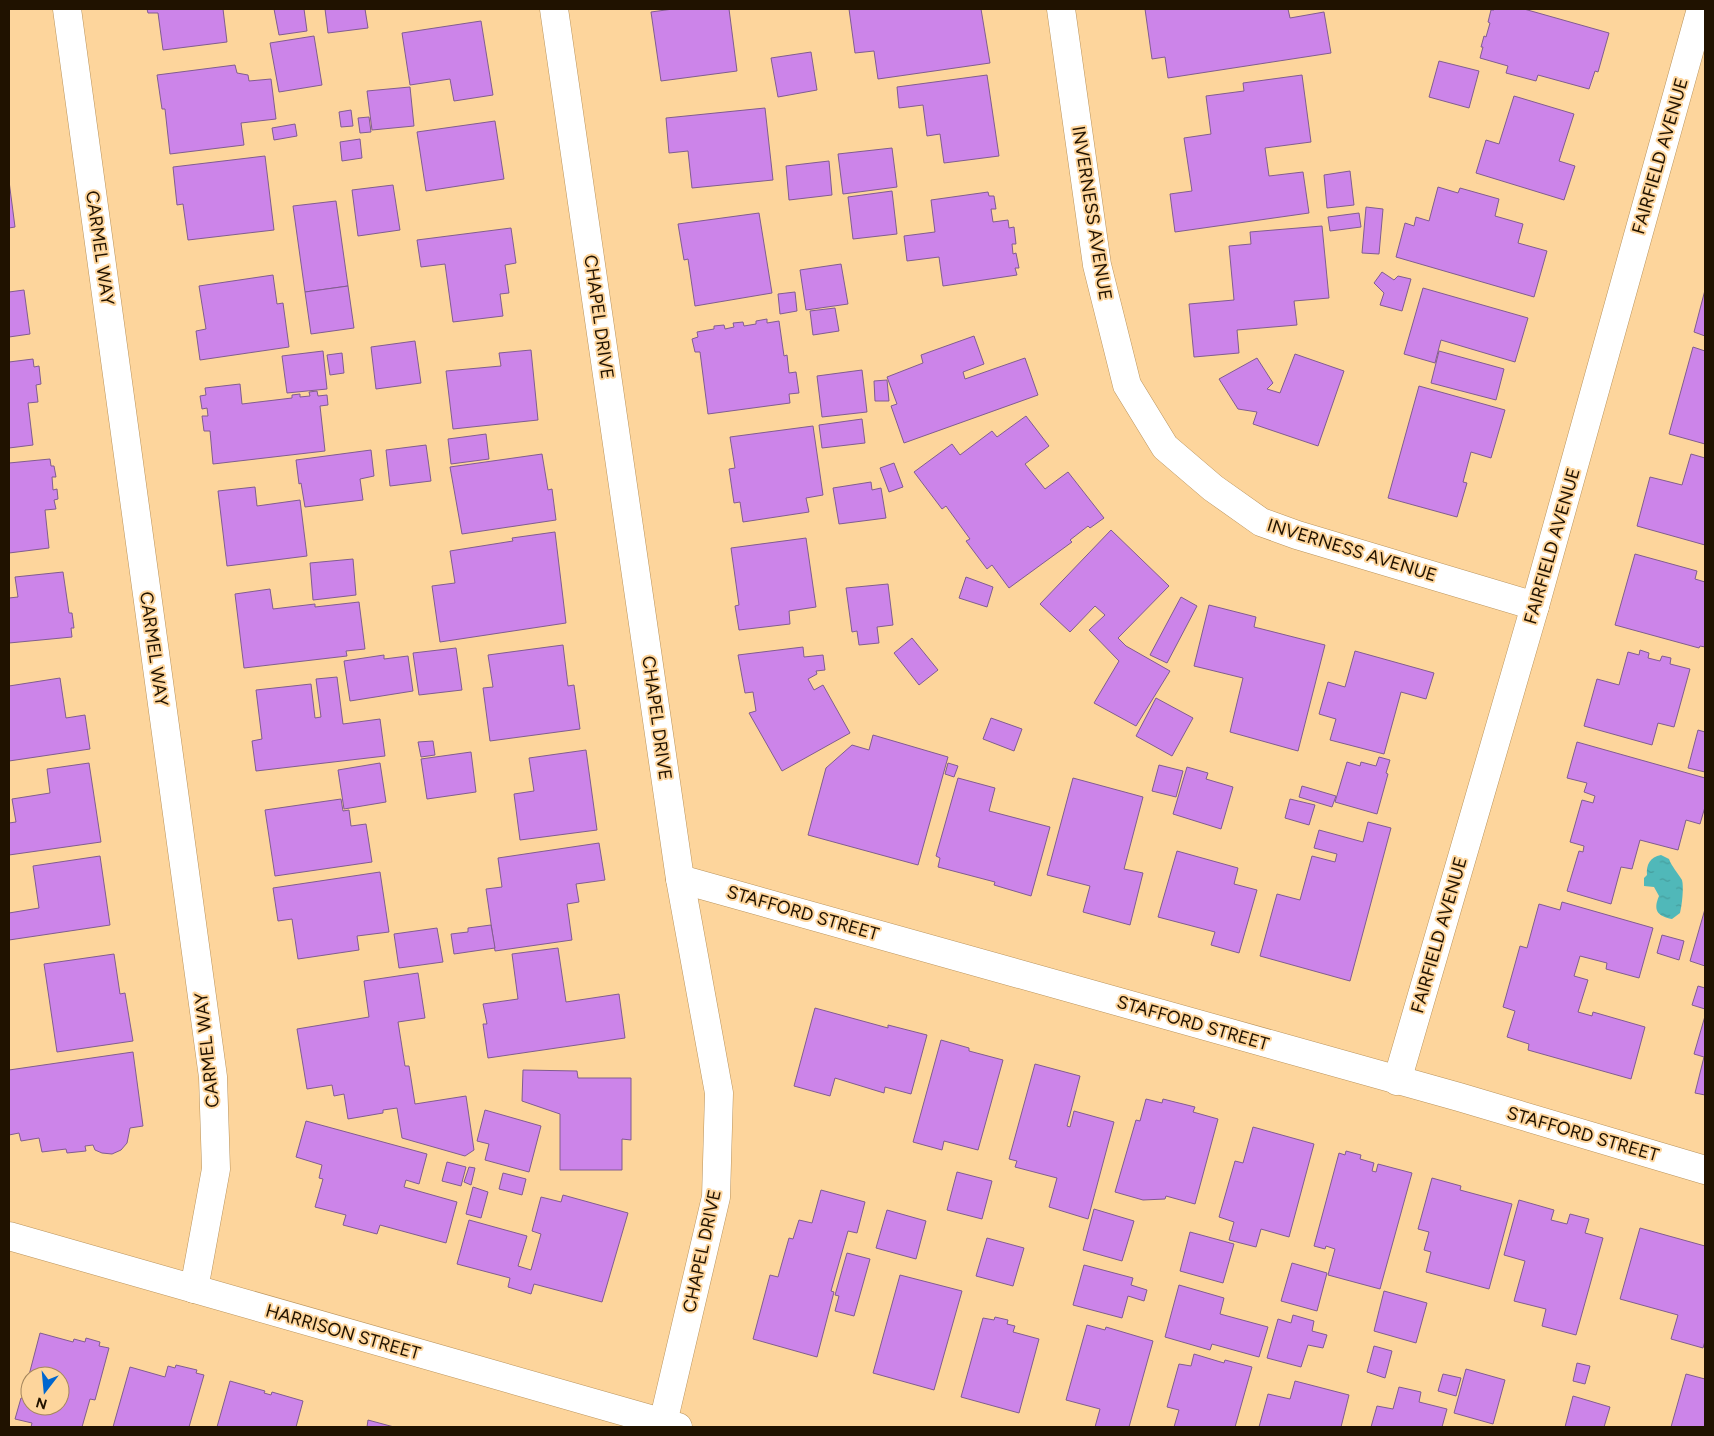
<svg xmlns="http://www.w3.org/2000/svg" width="1714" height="1436" font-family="Figtree,sans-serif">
  <defs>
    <pattern id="water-ripples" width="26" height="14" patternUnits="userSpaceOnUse" patternTransform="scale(1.25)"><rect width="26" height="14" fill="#50b8b9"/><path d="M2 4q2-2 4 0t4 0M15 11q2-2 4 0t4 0" fill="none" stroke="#469d9d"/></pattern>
  </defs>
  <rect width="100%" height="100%" fill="#fdd59c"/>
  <path fill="url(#water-ripples)" d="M1661,855L1669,859C1672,867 1678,873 1682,880C1684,887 1682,905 1680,913L1672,919C1657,916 1653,910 1659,896L1654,887L1644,886V878L1647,875C1646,865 1650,857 1661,855Z"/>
  <g fill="#cc84e9" stroke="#815d8f" fill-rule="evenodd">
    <polygon points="147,9 223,9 227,42 163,50 158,13 148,13"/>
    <polygon points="274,9 304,9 307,31 279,35"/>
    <polygon points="325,9 365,9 368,28 328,33"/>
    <polygon points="673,9 729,9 737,71 661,81 651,12"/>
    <polygon points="849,9 981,9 990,63 878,79 874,51 855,53"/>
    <polygon points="1145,9 1288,9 1290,18 1324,12 1331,53 1168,78 1165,57 1152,59"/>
    <polygon points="1494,9 1524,9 1609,33 1598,72 1595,71 1589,89 1538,75 1536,81 1506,73 1508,66 1480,58 1483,47 1481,47 1484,36 1486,37 1490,23 1488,22 1491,10 1494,10"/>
    <polygon points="481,21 493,95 454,101 450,79 410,85 402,33"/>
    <polygon points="314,36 322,85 279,92 270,43"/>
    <polygon points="811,52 817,90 778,97 771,58"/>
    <polygon points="1439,61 1479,71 1469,108 1429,97"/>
    <polygon points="235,65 237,73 248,75 249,81 271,79 276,119 241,123 244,145 170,154 165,109 162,109 157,75"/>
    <polygon points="987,75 999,156 944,163 940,134 927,136 923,105 899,108 897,87"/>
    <polygon points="1302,75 1311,142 1265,148 1269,176 1303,172 1309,213 1175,232 1170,194 1192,191 1184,138 1211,134 1206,96 1244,91 1243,83"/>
    <polygon points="410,87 414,126 372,130 367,91"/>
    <polygon points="1514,96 1574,114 1559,161 1575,166 1564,200 1476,173 1486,140 1499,144"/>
    <polygon points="765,108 773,180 692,188 688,151 669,153 666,118"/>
    <polygon points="351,110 353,126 341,127 339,112"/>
    <polygon points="369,117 371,132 360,133 358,118"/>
    <polygon points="495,121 504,179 426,191 417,132"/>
    <polygon points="295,124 297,136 274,140 272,128"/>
    <polygon points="360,139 362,158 342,161 340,142"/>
    <polygon points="892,148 897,187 843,194 838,154"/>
    <polygon points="265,156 274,230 188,240 183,204 177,205 173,167"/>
    <polygon points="829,161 832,195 789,200 786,166"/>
    <polygon points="1350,171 1354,205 1327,208 1324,175"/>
    <polygon points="9,181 15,227 9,228"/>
    <polygon points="393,185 400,230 358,236 352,190"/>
    <polygon points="1438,187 1458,193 1460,188 1499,199 1495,216 1523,224 1518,243 1547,251 1534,297 1396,257 1405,223 1414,226 1416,217 1429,221"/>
    <polygon points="892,191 897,234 853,239 848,197"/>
    <polygon points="988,192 989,196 994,196 996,209 991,209 993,222 1008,220 1009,228 1014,227 1016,244 1012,244 1013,254 1016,253 1019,268 1015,268 1017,275 943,286 939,257 907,261 904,236 935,232 931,200"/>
    <polygon points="336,201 348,286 305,292 293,206"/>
    <polygon points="1366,207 1383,209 1379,254 1362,253"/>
    <polygon points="759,213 772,293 695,306 688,259 684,260 678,224"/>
    <polygon points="1359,213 1361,227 1330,231 1328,217"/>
    <polygon points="1322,226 1329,298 1294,301 1297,325 1237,330 1239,353 1194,357 1189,304 1234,300 1229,246 1251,244 1250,232"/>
    <polygon points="511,228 516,263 505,265 509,293 500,294 503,316 453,322 445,264 421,267 417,240"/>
    <polygon points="841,264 848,304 806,310 800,270"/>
    <polygon points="1382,272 1394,280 1398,276 1411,279 1402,311 1380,305 1384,293 1374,283"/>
    <polygon points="273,275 277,304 283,303 289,347 200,360 196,331 206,329 199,286"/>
    <polygon points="348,286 354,328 311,334 305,292"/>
    <polygon points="1423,288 1528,318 1515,362 1441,340 1435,363 1404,354"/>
    <polygon points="9,290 9,292 24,290 30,334 9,337"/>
    <polygon points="1705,290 1705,336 1694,332"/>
    <polygon points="795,292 797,311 780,314 778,294"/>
    <polygon points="835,308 839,331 813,335 810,311"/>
    <polygon points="767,319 767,323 779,321 784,356 787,355 789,373 796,372 799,393 789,394 790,403 708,414 700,352 695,352 692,339 698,337 697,332 714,329 714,326 724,325 725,329 734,327 733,323 743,322 744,326 756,324 756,321"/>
    <polygon points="974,336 984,364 963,372 965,379 1025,358 1038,395 904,443 891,406 897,404 887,377 923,363 921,355"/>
    <polygon points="415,341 421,383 376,389 371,347"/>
    <polygon points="1693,347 1705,351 1705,444 1669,434"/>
    <polygon points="531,350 538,420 453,429 446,371 501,366 499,353"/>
    <polygon points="323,351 327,389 287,393 282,356"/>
    <polygon points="1439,351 1504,369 1496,400 1431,383"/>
    <polygon points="342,353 344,373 330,375 327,355"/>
    <polygon points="1295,354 1344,371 1318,446 1253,424 1257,412 1238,409 1219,379 1257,358 1273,383 1267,389 1280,393"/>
    <polygon points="33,359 34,367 39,366 41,384 36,385 38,402 28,403 33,445 9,448 9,362"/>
    <polygon points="862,370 867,412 822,417 817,376"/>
    <polygon points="887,380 889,401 875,401 874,381"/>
    <polygon points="240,384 242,404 292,398 292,395 300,394 300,397 310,396 309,392 317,391 318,396 327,395 328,405 320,406 325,451 213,464 210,431 204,431 202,416 208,416 207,408 202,409 200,396 206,395 205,388"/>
    <polygon points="1419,386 1505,410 1491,458 1471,452 1463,482 1467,483 1457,517 1388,498"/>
    <polygon points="1026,416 1049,446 1025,464 1045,489 1068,472 1104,518 1090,528 1088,526 1070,540 1072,542 1009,588 992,565 987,569 966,541 970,539 946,506 942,509 914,472 952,444 960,455 992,431 997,437"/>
    <polygon points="862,419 865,443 822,448 819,425"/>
    <polygon points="813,426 823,495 806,498 809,512 743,522 740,502 734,503 729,469 735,468 730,437"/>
    <polygon points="486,434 489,459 451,464 448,439"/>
    <polygon points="426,445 431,481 390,486 386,450"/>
    <polygon points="371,450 374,476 360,479 363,500 305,507 301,483 299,484 296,460"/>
    <polygon points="542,454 548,490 552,489 556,520 462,534 450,467"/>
    <polygon points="1691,454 1705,458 1705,545 1637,526 1650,477 1682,485"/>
    <polygon points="50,459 51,466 54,466 56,477 52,477 53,490 57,489 58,499 54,500 56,509 45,510 49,548 9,553 9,463"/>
    <polygon points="894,463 903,487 889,492 880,468"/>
    <polygon points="871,482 872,490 881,488 886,518 839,524 833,488"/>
    <polygon points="255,487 257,506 300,500 307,556 227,566 218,491"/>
    <polygon points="1111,530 1169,586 1118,638 1126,646 1170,671 1136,726 1094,703 1119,661 1089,630 1105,615 1095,606 1070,632 1040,604"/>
    <polygon points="555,532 566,623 440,642 432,586 455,583 450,551 513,541 512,538"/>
    <polygon points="806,538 816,607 789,611 790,624 739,630 735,606 739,605 731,548"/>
    <polygon points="1635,554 1697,571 1695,579 1705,582 1705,647 1700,646 1699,648 1615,625"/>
    <polygon points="353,559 356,595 313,600 310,563"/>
    <polygon points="63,572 69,613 72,613 74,628 71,628 72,637 9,643 9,598 18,597 15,577"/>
    <polygon points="966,577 993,587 987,607 959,598"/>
    <polygon points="888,584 893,625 877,627 879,643 859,645 857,631 852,632 846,588"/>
    <polygon points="270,589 273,609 315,604 315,607 359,602 365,649 346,651 347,656 244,668 235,594"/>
    <polygon points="1181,597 1197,606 1167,663 1150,655"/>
    <polygon points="1209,605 1256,617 1254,627 1325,645 1298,751 1230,732 1243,678 1194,666"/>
    <polygon points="912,638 938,670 919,685 894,653"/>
    <polygon points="563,645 568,686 574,685 580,729 490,741 483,688 493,687 488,655"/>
    <polygon points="803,647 804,657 823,655 825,670 816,671 817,674 808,679 814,690 823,685 850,733 782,771 749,713 756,711 753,692 745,693 738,655"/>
    <polygon points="456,648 462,690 419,695 413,653"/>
    <polygon points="1640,650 1649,653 1648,658 1660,661 1662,656 1671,658 1670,664 1690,669 1674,727 1658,723 1652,745 1584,726 1597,679 1619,685 1628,652 1639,655"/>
    <polygon points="1355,651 1434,673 1426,699 1401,692 1384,754 1330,740 1336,719 1319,714 1328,682 1345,687"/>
    <polygon points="384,655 384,659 408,656 413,691 350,701 344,661"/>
    <polygon points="337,677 343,724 380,719 385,756 256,771 252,741 262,739 256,690 311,684 315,718 321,717 316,679"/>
    <polygon points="60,678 66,718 85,715 90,749 9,761 9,686"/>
    <polygon points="1156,698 1193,718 1172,756 1136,736"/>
    <polygon points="991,718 1022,729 1014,751 983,739"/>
    <polygon points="1698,730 1705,732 1705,772 1688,768"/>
    <polygon points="873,735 948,757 918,865 808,835 826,768 852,745 869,750"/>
    <polygon points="433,741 435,755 421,757 418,742"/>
    <polygon points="1577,742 1705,778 1705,807 1700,824 1686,820 1678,850 1640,840 1632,869 1621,867 1611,904 1567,891 1579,851 1583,852 1584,846 1570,842 1582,800 1593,803 1595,796 1584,792 1587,783 1567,778"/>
    <polygon points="586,750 597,830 520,840 514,794 534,791 529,758"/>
    <polygon points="471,752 476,792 427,799 421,759"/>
    <polygon points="1379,757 1390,760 1386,773 1388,774 1377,814 1335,802 1347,762 1360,766 1361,762 1376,766"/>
    <polygon points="89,763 101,842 9,855 9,823 16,822 12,799 50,793 47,769"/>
    <polygon points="380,763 386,802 344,809 338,770"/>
    <polygon points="948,763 958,766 954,777 945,774"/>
    <polygon points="1159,765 1183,771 1176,797 1152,791"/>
    <polygon points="1187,767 1208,773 1206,779 1233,787 1221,829 1173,814"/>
    <polygon points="958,778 995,788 989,811 1050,827 1031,896 994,885 995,882 938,867 940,858 936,856"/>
    <polygon points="1073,778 1143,797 1124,869 1143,873 1130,925 1083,912 1090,886 1047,875"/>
    <polygon points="1302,786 1336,796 1332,807 1299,797"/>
    <polygon points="341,799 343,811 349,810 351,826 366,824 372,862 275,876 265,810"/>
    <polygon points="1290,799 1315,805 1309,825 1285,818"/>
    <polygon points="1368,822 1391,828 1350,981 1260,956 1277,894 1300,900 1312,856 1335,862 1337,854 1314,848 1319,830 1363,842"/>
    <polygon points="599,843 605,880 576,884 579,902 567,904 572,940 495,951 486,889 502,887 498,858"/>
    <polygon points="1177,851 1238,868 1234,884 1257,890 1239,953 1211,945 1215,932 1158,917"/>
    <polygon points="100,856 110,925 9,940 9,913 39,908 33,866"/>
    <polygon points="380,872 389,932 357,936 359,950 298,959 292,919 278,921 273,888"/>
    <polygon points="1562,902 1653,928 1639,978 1606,969 1607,963 1580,956 1574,976 1588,980 1578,1012 1592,1016 1593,1012 1645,1027 1631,1079 1528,1050 1529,1044 1507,1037 1515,1011 1503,1007 1520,946 1527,948 1539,904 1560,910"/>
    <polygon points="1705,909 1705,966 1690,961"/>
    <polygon points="491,925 495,948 454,954 451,934 468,932 468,928"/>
    <polygon points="437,928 443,962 399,968 394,934"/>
    <polygon points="1662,935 1684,941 1679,960 1657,953"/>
    <polygon points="558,948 566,1002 619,994 625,1038 488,1058 483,1024 487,1024 483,1004 518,999 512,954"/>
    <polygon points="114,954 120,994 125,993 133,1041 57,1052 44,964"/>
    <polygon points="418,973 425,1018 398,1022 405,1066 409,1066 415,1104 466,1096 474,1150 465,1156 402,1138 397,1108 383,1110 383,1113 348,1119 344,1094 334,1096 332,1085 307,1089 297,1029 369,1017 364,981"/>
    <polygon points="1698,986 1705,988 1705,1009 1692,1005"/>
    <polygon points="815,1008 888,1028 888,1025 927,1035 911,1094 885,1087 884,1093 835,1078 830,1096 794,1086"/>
    <polygon points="1705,1016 1705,1095 1695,1093 1704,1057 1694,1054"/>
    <polygon points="941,1040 969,1048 969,1051 1003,1060 978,1150 944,1141 942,1150 913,1142"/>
    <polygon points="133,1052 143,1126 130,1128 127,1143 121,1150 112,1154 102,1153 95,1150 93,1145 85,1146 86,1151 67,1153 66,1149 42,1152 39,1138 21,1141 19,1133 9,1135 9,1070"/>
    <polygon points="1035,1064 1080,1076 1067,1126 1070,1127 1074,1111 1114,1122 1088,1219 1049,1207 1057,1178 1015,1167 1017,1161 1009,1159"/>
    <polygon points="523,1070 577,1071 578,1078 631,1078 631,1140 622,1139 622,1170 560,1170 560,1114 522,1101"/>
    <polygon points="1146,1099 1162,1103 1163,1099 1195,1107 1193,1112 1218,1119 1195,1204 1166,1196 1165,1199 1143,1200 1115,1192 1136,1120 1140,1121"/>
    <polygon points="485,1110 541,1126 529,1172 485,1160 489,1144 477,1141"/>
    <polygon points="306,1121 427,1154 419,1184 406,1180 404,1187 457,1202 446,1243 380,1225 377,1234 343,1225 346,1215 315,1207 323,1179 319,1178 322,1165 296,1157"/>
    <polygon points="1253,1127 1314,1144 1289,1237 1261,1229 1256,1247 1229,1240 1234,1222 1219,1217 1235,1161 1243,1163"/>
    <polygon points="1346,1151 1361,1155 1360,1159 1374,1163 1372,1171 1376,1172 1378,1164 1412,1173 1380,1289 1328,1275 1335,1249 1326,1246 1325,1249 1314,1246 1339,1153 1345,1155"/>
    <polygon points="447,1162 466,1167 461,1186 442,1181"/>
    <polygon points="469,1167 475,1168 471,1185 464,1182"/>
    <polygon points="957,1172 992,1181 982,1219 947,1210"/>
    <polygon points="503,1173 526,1179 522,1195 499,1189"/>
    <polygon points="1432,1178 1461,1186 1460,1190 1512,1204 1489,1289 1426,1272 1431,1252 1424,1250 1429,1232 1418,1229"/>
    <polygon points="473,1187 488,1192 481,1218 466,1214"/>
    <polygon points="821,1190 865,1202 857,1233 848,1231 831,1291 834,1292 817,1357 753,1339 770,1275 778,1277 789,1238 793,1239 799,1220 812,1223"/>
    <polygon points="563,1195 628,1213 602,1302 534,1284 531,1294 508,1287 510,1278 457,1264 469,1220 527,1236 518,1266 531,1270 541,1234 532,1231 541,1197 561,1202"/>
    <polygon points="1519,1200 1554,1210 1551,1220 1567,1224 1570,1214 1589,1219 1585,1233 1603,1238 1576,1335 1542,1326 1546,1309 1514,1301 1525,1261 1504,1255"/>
    <polygon points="1094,1209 1134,1221 1122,1261 1083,1250"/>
    <polygon points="887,1210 926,1221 916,1259 876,1248"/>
    <polygon points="1640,1228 1705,1246 1705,1341 1703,1348 1671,1339 1678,1315 1620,1299"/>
    <polygon points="1190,1232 1234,1244 1223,1283 1180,1271"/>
    <polygon points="987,1238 1024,1248 1013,1286 976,1276"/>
    <polygon points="847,1253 870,1259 854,1316 835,1311 839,1296 835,1295"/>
    <polygon points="1292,1263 1327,1273 1317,1311 1281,1301"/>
    <polygon points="1084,1265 1133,1278 1131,1285 1147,1290 1144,1301 1128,1296 1122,1318 1073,1305"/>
    <polygon points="900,1275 962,1291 934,1390 873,1373"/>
    <polygon points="1179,1285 1224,1298 1220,1314 1268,1327 1259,1357 1212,1344 1210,1350 1165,1337"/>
    <polygon points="1384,1291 1427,1303 1416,1343 1374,1331"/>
    <polygon points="1293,1315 1314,1321 1312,1331 1327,1335 1323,1348 1308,1345 1301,1367 1267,1358 1278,1319 1291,1323"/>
    <polygon points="995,1317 1008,1320 1007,1324 1015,1326 1013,1332 1039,1339 1019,1413 961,1397 983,1318 994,1320"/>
    <polygon points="1087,1325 1105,1330 1106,1327 1153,1341 1129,1427 1095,1427 1100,1409 1066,1400"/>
    <path d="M40,1333L73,1342L74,1339L85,1342L86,1338L100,1342L99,1346L109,1348L95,1400L90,1399L82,1427H31L32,1423L15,1419L21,1398H23ZM30,1376H60V1406H30Z"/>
    <polygon points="1374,1346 1392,1351 1385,1378 1367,1372"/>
    <polygon points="1194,1354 1224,1363 1225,1360 1252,1367 1235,1427 1174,1427 1179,1410 1167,1407 1179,1364 1191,1366"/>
    <polygon points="1577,1363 1590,1366 1585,1384 1573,1381"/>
    <polygon points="176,1365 197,1370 196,1373 204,1375 189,1427 113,1427 130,1367 165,1377 168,1366 175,1368"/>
    <polygon points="1466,1369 1505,1380 1493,1424 1454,1413"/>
    <polygon points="1443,1374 1461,1378 1456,1396 1438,1391"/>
    <polygon points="1686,1374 1705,1379 1705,1427 1671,1427"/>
    <polygon points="230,1381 265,1391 264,1393 271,1395 272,1392 303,1401 296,1427 217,1427"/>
    <polygon points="1295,1381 1349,1395 1341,1427 1259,1427 1268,1394 1290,1399"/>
    <polygon points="1399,1387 1421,1392 1419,1402 1447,1409 1442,1427 1371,1427 1377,1406 1393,1409"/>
    <polygon points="1573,1396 1610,1407 1604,1427 1565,1427"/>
    <polygon points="368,1420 394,1427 367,1427"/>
  </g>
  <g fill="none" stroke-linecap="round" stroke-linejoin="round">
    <g stroke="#b9935c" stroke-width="29">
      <g id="street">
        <polyline points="67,9 213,1077 216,1169 194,1289"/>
        <polyline points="554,9 680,879 719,1093 716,1197 663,1423"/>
        <polyline points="1061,9 1097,265 1127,385 1165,447 1213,488 1261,522 1297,535 1535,606"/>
        <polyline points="680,879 1459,1097 1705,1170"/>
        <polyline points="1397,1081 1535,606 1701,9"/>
        <polyline points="9,1236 678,1427"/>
      </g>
    </g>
    <use href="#street" stroke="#fff" stroke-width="28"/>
  </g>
  <g text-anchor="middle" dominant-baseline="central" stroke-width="4" stroke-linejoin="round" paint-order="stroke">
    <g font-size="18" fill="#201200" stroke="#fdd59c">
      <text transform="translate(1660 156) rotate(-74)">FAIRFIELD AVENUE</text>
      <text transform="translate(1092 213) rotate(81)">INVERNESS AVENUE</text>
      <text transform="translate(100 248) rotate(82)">CARMEL WAY</text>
      <text transform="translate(599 317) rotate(82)">CHAPEL DRIVE</text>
      <text transform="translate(1552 546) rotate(-74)">FAIRFIELD AVENUE</text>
      <text transform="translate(1352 550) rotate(17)">INVERNESS AVENUE</text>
      <text transform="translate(154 649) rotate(82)">CARMEL WAY</text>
      <text transform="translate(657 718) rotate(82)">CHAPEL DRIVE</text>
      <text transform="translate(803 913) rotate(16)">STAFFORD STREET</text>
      <text transform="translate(1439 935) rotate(-74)">FAIRFIELD AVENUE</text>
      <text transform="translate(1193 1023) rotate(16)">STAFFORD STREET</text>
      <text transform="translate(207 1050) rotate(-96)">CARMEL WAY</text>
      <text transform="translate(1583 1134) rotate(16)">STAFFORD STREET</text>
      <text transform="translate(702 1251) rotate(-78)">CHAPEL DRIVE</text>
      <text transform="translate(343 1332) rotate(16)">HARRISON STREET</text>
    </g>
  </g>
  <rect width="1714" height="1436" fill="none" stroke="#201200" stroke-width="20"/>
  <g transform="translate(45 1391) rotate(196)"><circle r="24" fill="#fdd59c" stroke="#a5875e"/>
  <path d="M0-4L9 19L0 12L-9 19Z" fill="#0067cf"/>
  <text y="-8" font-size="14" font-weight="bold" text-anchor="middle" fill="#201200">N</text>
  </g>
</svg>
